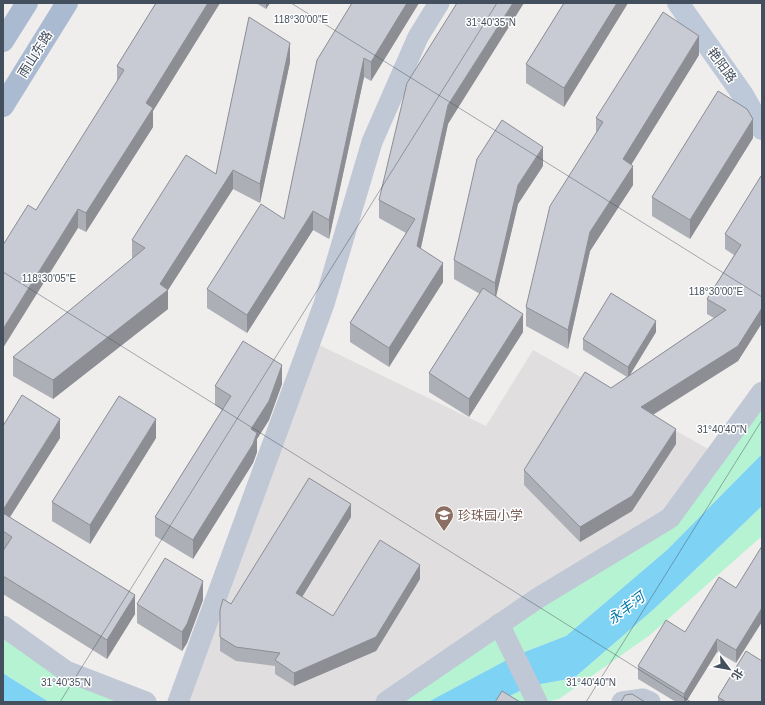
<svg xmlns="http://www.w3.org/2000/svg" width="765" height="705" font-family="Helvetica,'Noto Sans SC',sans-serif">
  <rect width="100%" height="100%" fill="#f0eded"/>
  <polygon fill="#e1dedf" points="311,341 486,426 533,350 717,454 670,518 386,702 178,702"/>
  <g fill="#b6f3d2">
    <polygon points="762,392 762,454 667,550 566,636 514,656 428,702 386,702 670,518"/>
    <polygon points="762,506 762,536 650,635 559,699 544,702 497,702 530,686 574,678 654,609"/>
    <polygon points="3,626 146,702 49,702 3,673"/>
  </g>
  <g fill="#7ed3f5">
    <polygon points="762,454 762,506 654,609 574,678 530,686 497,702 428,702 514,656 566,636 667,550"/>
    <polygon points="3,673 9,677 49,702 3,702"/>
  </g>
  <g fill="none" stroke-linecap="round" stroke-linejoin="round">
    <g stroke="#bfc8d4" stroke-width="21">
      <polyline points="499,624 537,702"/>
      <polyline points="3,626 66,671 146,702"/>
      <polyline points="178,702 324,304 372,142 418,37 439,3"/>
      <polyline points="386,702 538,598 670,518 762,392"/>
      <polyline points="622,702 643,699 650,702"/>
    </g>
    <polyline stroke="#bdc8d9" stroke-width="22" points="678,3 743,95 762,129"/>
    <g stroke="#aabad0" stroke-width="22">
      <polyline points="3,41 27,3"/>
      <polyline points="3,106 67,3"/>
    </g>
  </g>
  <g fill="#acafb6">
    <polygon points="156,3 220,3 153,111 153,127 86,232 78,228 36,210 117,82 117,66"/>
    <polygon points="256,3 270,3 266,9"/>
    <polygon points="352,3 419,3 371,81 364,77 329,239 313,230 247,333 207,308 207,289 284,219"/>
    <polygon points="564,3 628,3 564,107 526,83 526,64"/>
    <polygon points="699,55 631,165 633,185 590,251 568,349 526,326 526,307 596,133 596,118"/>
    <polygon points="290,62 260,203 233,189 168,290 168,309 53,399 13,376 13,357 132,259 132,240 216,174"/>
    <polygon points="448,124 421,248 443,282 389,367 350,342 350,323 406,233 379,218 379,200"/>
    <polygon points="753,138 690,239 652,216 652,197"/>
    <polygon points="543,166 518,204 496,296 523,332 469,417 429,392 429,373 480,294 454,279 454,260"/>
    <polygon points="762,177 762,323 738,361 653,415 676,444 632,511 580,542 524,485 524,470 611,388 627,377 583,350 583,339 656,332 630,375 714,318 707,314 707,299 734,255 725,249 725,234"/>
    <polygon points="282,384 269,420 257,439 257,452 253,463 193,559 155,536 155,517 222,410 215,405 215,386"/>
    <polygon points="3,426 60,438 10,517 135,614 107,659 3,594 4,550"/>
    <polygon points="156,438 90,544 52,521 52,502"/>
    <polygon points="351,517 302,597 333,616 420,579 376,651 294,686 275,674 275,666 236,661 220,651 220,610 231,604"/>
    <polygon points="736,588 736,663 717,652 686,702 676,702 638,679 638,666 685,632"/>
    <polygon points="203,600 187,643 182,651 137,623 137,604"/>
    <polygon points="718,697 762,702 718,702"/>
  </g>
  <g fill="#8c8e94">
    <polygon points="208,3 220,3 153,111 153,127 86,232 86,213 146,103"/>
    <polygon points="266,3 270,3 266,9"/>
    <polygon points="407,3 419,3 371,81 371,62"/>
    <polygon points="513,3 524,3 448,124 417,265 417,246 448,105"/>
    <polygon points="617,3 628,3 564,107 564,88"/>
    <polygon points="699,36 699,55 623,178 623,159"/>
    <polygon points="290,43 290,62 260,203 260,184"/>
    <polygon points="364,58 364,77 329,239 329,220"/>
    <polygon points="753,119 753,138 690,239 690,220"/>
    <polygon points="543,147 543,166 518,204 495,301 495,283 518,185"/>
    <polygon points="633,166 633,185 590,251 568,349 568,330 590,232"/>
    <polygon points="233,170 233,189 168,290 168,309 53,399 53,380"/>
    <polygon points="78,209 78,228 3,348 3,329"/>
    <polygon points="313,211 313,230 247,333 247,315"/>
    <polygon points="443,263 443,282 389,367 389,348"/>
    <polygon points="762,308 762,323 738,361 641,422 641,407"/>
    <polygon points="523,314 523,332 469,417 469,399"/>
    <polygon points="656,321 656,332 628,378 628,367"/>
    <polygon points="282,365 282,384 269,420 257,439 257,452 253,463 193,559 193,540"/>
    <polygon points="60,419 60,438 3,528 3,510"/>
    <polygon points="156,419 156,438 90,544 90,525"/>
    <polygon points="676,429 676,444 632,511 580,542 580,527"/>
    <polygon points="351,504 351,517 296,607 296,593"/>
    <polygon points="420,565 420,579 376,651 294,686 294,673"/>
    <polygon points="203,581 203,600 187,643 182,651 182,632"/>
    <polygon points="135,595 135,614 107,659 107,640"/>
    <polygon points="762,608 762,622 736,663 736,650"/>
    <polygon points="717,639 717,652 686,702 684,702 684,694"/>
  </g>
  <g fill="#c8cbd4" stroke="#8c8e94">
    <polygon points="156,3 208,3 146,103 153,108 86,213 78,209 3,329 3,245 28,205 36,210 124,70 117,66"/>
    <polygon points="352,3 407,3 371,62 364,58 329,220 313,211 247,315 207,289 261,204 284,219 317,60"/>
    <polygon points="457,3 513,3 448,105 417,246 443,263 389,348 350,323 415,219 379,200 407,83"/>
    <polygon points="564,3 617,3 564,88 526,64"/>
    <polygon points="663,12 699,36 623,159 633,166 590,232 568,330 526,307 550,206 603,122 596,118"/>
    <polygon points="249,17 290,43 260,184 233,170 160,284 168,290 53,380 13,357 145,248 132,240 186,155 216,174"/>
    <polygon points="718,91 747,109 753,119 690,220 652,197"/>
    <polygon points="502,120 543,147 518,185 495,283 454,260 477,159"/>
    <polygon points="761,176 762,177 762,308 738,346 641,407 676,429 632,496 580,527 524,470 585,372 611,388 726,310 707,299 741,245 725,234"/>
    <polygon points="483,288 523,314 469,399 429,373"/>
    <polygon points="611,293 656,321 628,367 583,339"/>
    <polygon points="243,341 282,365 269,401 251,429 257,433 253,444 193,540 155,517 231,396 215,386"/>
    <polygon points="22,395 60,419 3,510 3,426"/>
    <polygon points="119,396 156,419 90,525 52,502"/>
    <polygon points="309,478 351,504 296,593 333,616 380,540 420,565 376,637 294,673 275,660 280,653 236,647 220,637 220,610 223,599 231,604"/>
    <polygon points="3,513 135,595 107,640 3,576 3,551 12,537 3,531"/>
    <polygon points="762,546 762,608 736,650 717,639 684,694 638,666 666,620 685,632 719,577 736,588"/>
    <polygon points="165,558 203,581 187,624 182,632 137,604"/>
    <polygon points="746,651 762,661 762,702 726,702 718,697"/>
    <polygon points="502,691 520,702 495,702"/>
    <polygon points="632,694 645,702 621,702 625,695"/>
  </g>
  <path fill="none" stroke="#444f5d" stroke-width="1" stroke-opacity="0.45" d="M291,3L762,297M3,272L691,702M60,702L497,3M586,702L762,420"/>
  <defs>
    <g id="school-pin" transform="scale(1)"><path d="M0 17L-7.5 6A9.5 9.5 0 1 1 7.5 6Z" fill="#8d6e63" stroke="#fff"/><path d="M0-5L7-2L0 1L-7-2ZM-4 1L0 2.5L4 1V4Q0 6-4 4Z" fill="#fff"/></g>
  </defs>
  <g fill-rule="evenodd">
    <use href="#school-pin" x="444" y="515"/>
  </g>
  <g text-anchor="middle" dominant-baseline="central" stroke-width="3" stroke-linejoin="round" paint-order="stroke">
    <g font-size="13" fill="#444f5d" stroke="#fff">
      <text transform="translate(35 54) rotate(-58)">雨山东路</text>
      <text transform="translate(722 65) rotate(54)">艳阳路</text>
    </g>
    <g font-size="13" fill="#785e54" stroke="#fff" text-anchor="start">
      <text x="458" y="515">珍珠园小学</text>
    </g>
    <g font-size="14" font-style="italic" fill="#017aab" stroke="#fff">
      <text transform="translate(626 608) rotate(-37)">永丰河</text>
    </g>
  </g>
  <g font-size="10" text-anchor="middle" fill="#444f5d" stroke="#fff" stroke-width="3" stroke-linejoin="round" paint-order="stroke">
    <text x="301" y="23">118°30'00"E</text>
    <text x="491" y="26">31°40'35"N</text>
    <text x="49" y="282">118°30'05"E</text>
    <text x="716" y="295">118°30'00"E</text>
    <text x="722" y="433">31°40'40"N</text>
    <text x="66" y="686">31°40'35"N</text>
    <text x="591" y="686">31°40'40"N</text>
  </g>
  <rect width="765" height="705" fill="none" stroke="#444f5d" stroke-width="8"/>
  <g transform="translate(729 669) rotate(122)" stroke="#ffffff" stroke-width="3" paint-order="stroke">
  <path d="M0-3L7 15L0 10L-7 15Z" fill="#444f5d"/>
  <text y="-6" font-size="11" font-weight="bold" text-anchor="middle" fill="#444f5d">北</text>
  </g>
</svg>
